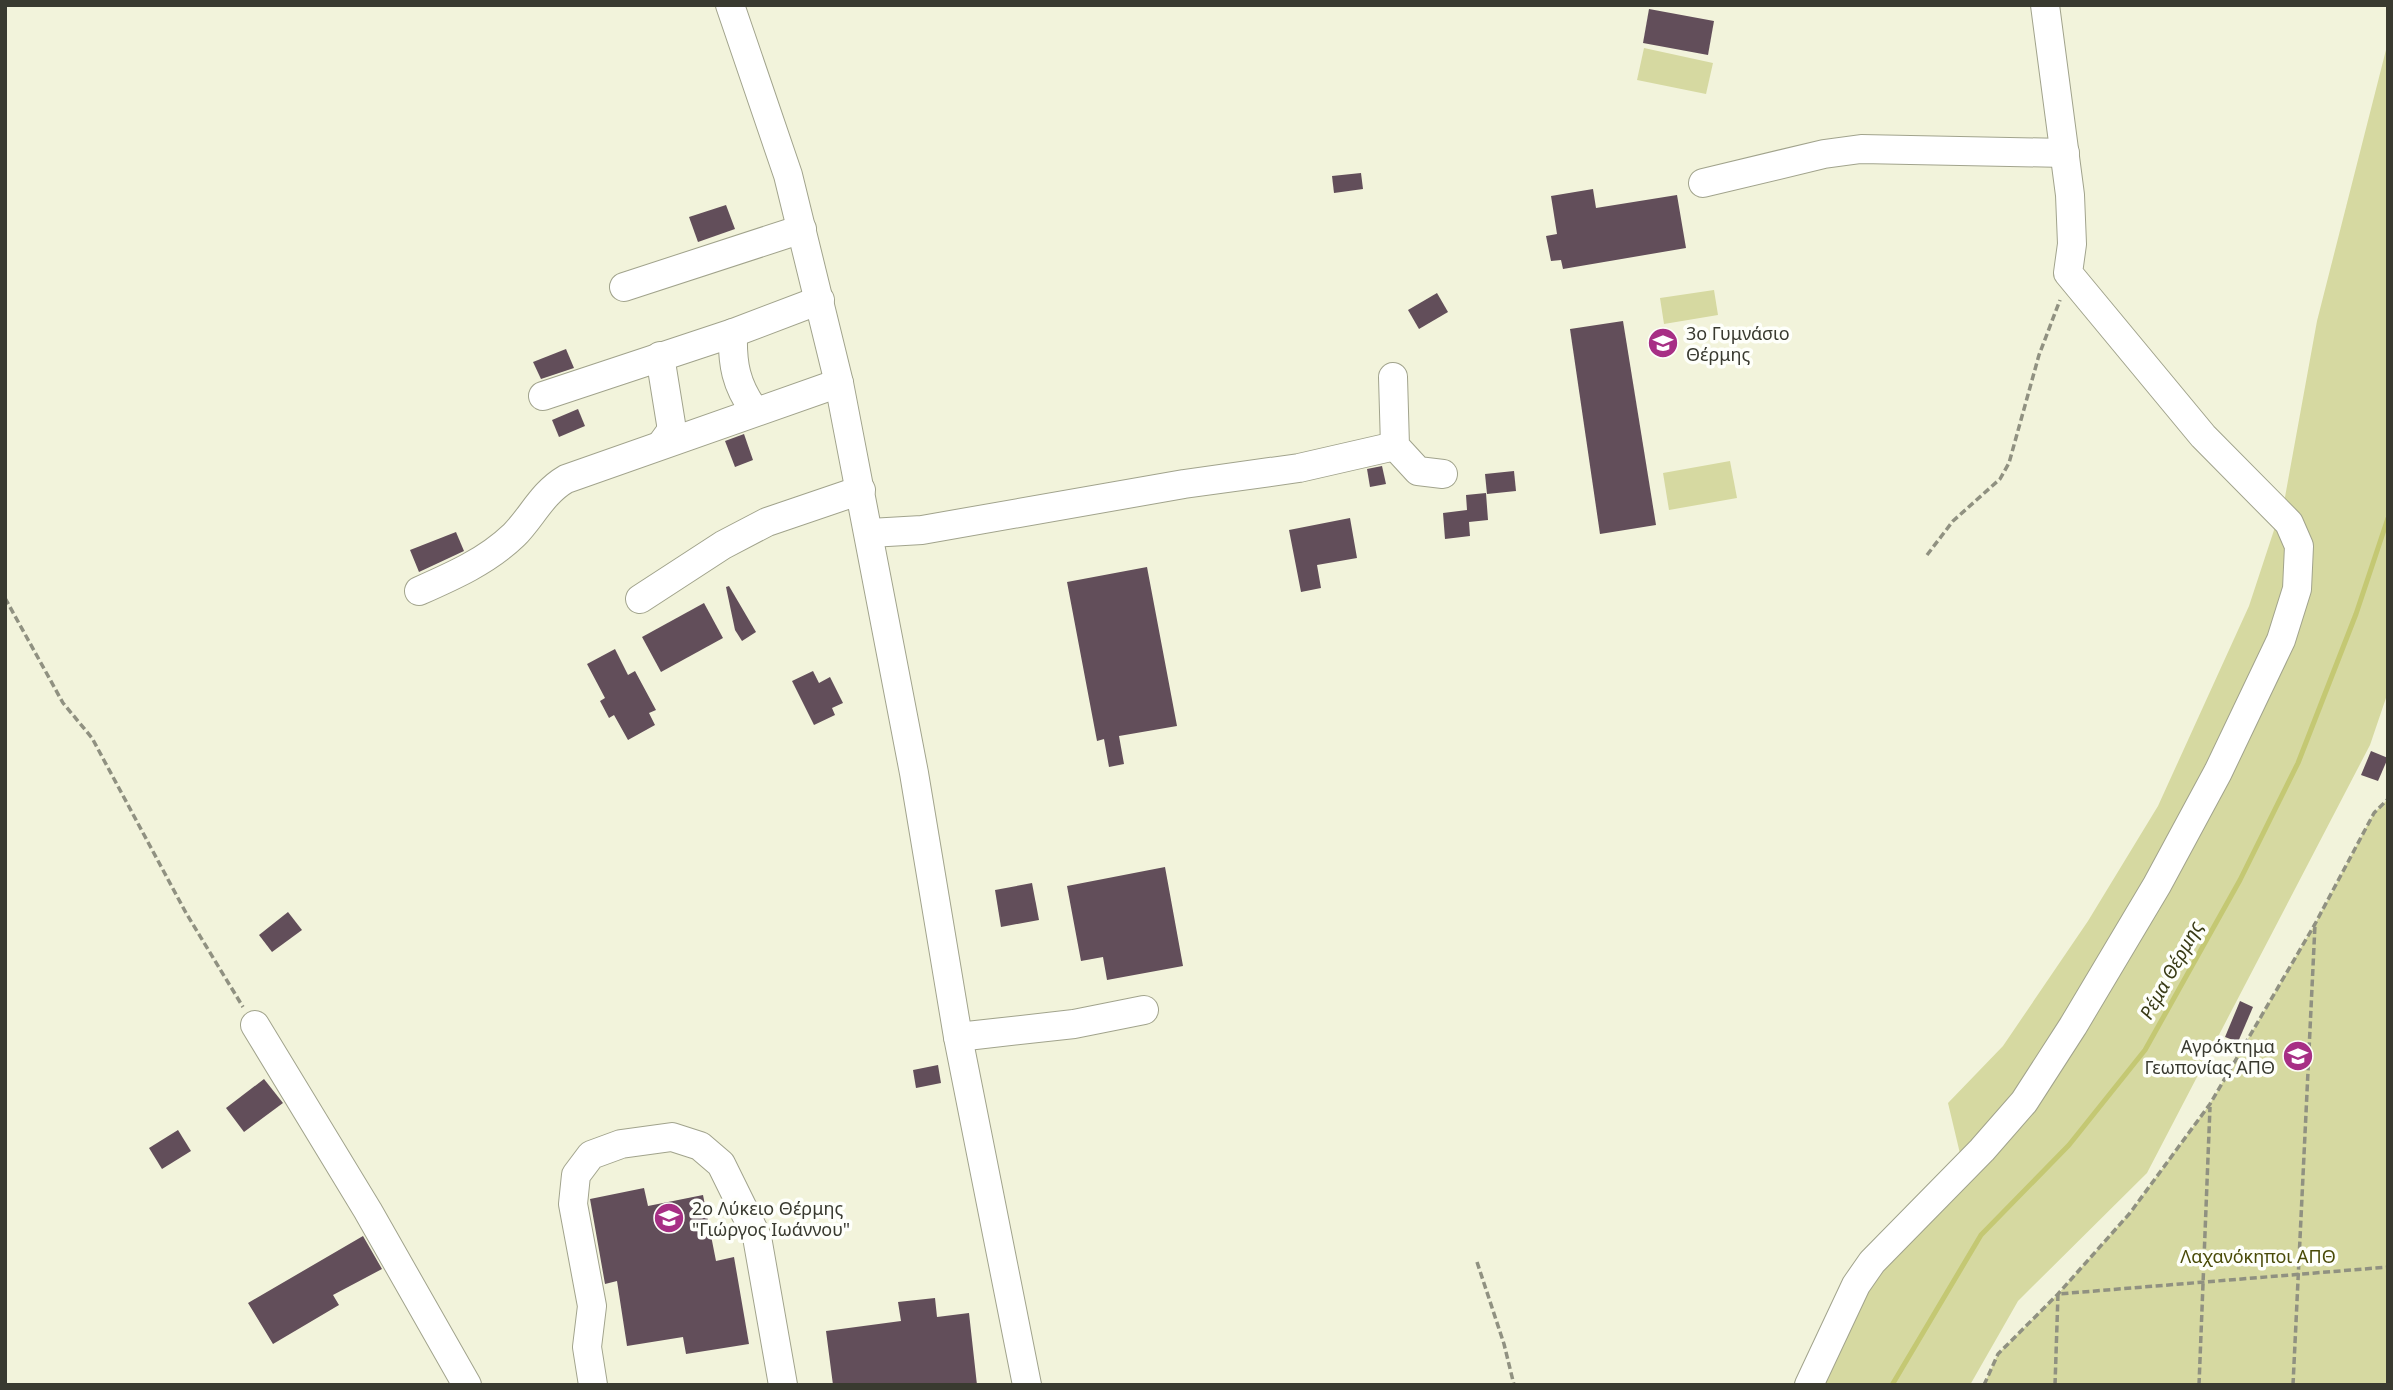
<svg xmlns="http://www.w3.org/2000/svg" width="2393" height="1390" font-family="'Noto Sans',sans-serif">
  <rect width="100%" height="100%" fill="#f2f3db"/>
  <g fill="#d6d9a1">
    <polygon points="2388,42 2388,692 2370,745 2147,1173 2018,1301 1970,1385 1819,1385 1865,1280 1972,1168 2297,624 2283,508 2317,321"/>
    <polygon points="1644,48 1713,63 1706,94 1637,80"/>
    <polygon points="1714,290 1718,315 1664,324 1660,298"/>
    <polygon points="1730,461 1737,498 1669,510 1663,473"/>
    <polygon points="2277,521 2286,532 2294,579 2216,768 2052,1057 1962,1162 1948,1103 2003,1046 2088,921 2158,806 2249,606"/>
    <polygon points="2388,799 2388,1385 1984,1385 1998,1354 2058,1294 2130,1213 2210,1104 2315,924 2374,813"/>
  </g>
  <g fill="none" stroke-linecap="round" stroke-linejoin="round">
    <polyline stroke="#c4c873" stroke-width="5" points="1892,1385 1981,1235 2069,1145 2145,1050 2240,880 2298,763 2356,614 2388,518"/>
  </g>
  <g fill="#624e5a">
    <polygon points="1649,9 1714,21 1708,55 1643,43"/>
    <polygon points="1361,173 1363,189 1334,193 1332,176"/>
    <polygon points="1593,189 1596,208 1677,195 1686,248 1563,269 1561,260 1551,261 1546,236 1557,234 1551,196"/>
    <polygon points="726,205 735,229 698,242 689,217"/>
    <polygon points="1437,293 1448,312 1419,329 1408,310"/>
    <polygon points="1623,321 1656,525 1600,534 1570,329"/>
    <polygon points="566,349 574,368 541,379 533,362"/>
    <polygon points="578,409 585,426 559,437 552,420"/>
    <polygon points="744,434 753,460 735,467 725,441"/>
    <polygon points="1382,466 1386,484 1370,487 1367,469"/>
    <polygon points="1514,471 1516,491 1487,494 1485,474"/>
    <polygon points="1486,493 1488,520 1469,522 1470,536 1445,539 1443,513 1467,510 1466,495"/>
    <polygon points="1350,518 1357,558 1317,565 1321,588 1301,592 1289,530"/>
    <polygon points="456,532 464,551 419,572 410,550"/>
    <polygon points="1147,567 1177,726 1119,736 1124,764 1109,767 1104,739 1097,741 1067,582"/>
    <polygon points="729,586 756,632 742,641 735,630 726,587"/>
    <polygon points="704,603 723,638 661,672 642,637"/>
    <polygon points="615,649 628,675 635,671 656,710 649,713 655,725 628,740 614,715 609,718 600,701 605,698 587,664"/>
    <polygon points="813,671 819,683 830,677 843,703 832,708 835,715 814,725 792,681"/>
    <polygon points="2371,751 2388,758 2378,781 2361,775"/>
    <polygon points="1165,867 1183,966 1107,980 1103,957 1081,961 1067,886"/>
    <polygon points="1032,883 1039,920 1001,927 995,890"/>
    <polygon points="288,912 302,930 272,952 259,935"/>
    <polygon points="2240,1001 2253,1007 2238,1042 2225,1037"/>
    <polygon points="938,1065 941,1083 916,1088 913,1070"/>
    <polygon points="264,1079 283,1103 244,1132 226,1108"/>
    <polygon points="178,1130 191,1151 162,1169 149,1148"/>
    <polygon points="644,1188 648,1206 703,1195 716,1261 734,1257 749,1344 686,1354 683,1337 627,1346 617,1281 605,1284 590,1199"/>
    <polygon points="363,1236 382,1269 333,1295 339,1305 273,1344 248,1303"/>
    <polygon points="935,1298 937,1317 969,1313 977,1385 833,1385 826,1331 901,1321 898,1302"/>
  </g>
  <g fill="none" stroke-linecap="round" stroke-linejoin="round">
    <g stroke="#a1a38c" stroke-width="30">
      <g id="minor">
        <polyline points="730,5 788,175 839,383 914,773 958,1037 1027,1385"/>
        <polyline points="1703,183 1824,154 1861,149 2065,153"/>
        <polyline points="624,287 802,229"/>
        <path d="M733,333C732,364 736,385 754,410"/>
        <polyline points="660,356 671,424 671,431 663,442"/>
        <polyline points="1393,377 1395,446 1418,471 1443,474"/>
        <polyline points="543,396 733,333 820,300"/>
        <polyline points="870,533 922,530 1184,484 1299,468 1395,446"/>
        <path d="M419,591C453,576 487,561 514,535C532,517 542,493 566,479L839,383"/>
        <polyline points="640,599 723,545 767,522 861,490"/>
        <polyline points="255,1025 368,1211 467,1385"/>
        <polyline points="958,1037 1074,1024 1144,1010"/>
        <polyline points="593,1385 587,1347 592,1306 573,1204 576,1175 591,1155 621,1144 672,1137 700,1146 721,1164 757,1237 783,1385"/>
        <polyline points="1809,1385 1856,1285 1872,1262 1982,1150 2024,1102 2073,1026 2157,885 2218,772 2281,640 2297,589 2299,546 2289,523 2203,436 2068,273 2072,244 2070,195 2045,5"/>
      </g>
    </g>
    <g stroke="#909181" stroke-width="3.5" stroke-dasharray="7 3.5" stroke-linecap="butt">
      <polyline points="1927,555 1953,521 2000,479 2009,463 2039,355 2060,300"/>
      <polyline points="5,598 63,703 92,738 186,913 243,1007"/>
      <polyline points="1477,1262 1504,1344 1514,1385"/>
      <polyline points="1984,1385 1998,1354 2058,1294 2130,1213 2210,1104 2315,924 2374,813 2388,799"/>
      <polyline points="2055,1385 2058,1294 2388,1267"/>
      <polyline points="2199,1385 2210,1107"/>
      <polyline points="2293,1385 2315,925"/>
    </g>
    <use href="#minor" stroke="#fff" stroke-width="28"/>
  </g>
  <defs>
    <g id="school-disc" transform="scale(1.575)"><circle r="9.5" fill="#a72f85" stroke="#fefffa"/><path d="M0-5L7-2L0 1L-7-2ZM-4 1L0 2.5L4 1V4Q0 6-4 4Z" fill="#fff"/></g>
    <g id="university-disc" transform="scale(1.575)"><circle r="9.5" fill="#a72f85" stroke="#fefffa"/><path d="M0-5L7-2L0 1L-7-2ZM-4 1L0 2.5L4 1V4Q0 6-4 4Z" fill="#fff"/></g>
  </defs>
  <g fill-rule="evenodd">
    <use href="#school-disc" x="1663" y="343"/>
    <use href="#university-disc" x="2298" y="1056"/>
    <use href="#school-disc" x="669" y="1218"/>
  </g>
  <g text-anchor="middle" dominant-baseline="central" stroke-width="7" stroke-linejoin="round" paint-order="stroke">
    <g font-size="18" fill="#393a30" stroke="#fefffa" text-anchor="start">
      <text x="1686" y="333">3ο Γυμνάσιο<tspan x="1686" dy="21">Θέρμης</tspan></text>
      <text x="2275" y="1046" text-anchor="end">Αγρόκτημα<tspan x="2275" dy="21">Γεωπονίας ΑΠΘ</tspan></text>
      <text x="692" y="1208">2ο Λύκειο Θέρμης<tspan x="692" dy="21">"Γιώργος Ιωάννου"</tspan></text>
    </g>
    <g font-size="18" fill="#4a4b08" stroke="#fefffa">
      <text x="2258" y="1256">Λαχανόκηποι ΑΠΘ</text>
    </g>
    <g font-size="19" font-style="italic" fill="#393b16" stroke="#fefffa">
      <text transform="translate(2171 970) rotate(-61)">Ρέμα Θέρμης</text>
    </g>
  </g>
  <rect width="2393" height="1390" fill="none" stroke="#393a30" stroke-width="14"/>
</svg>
